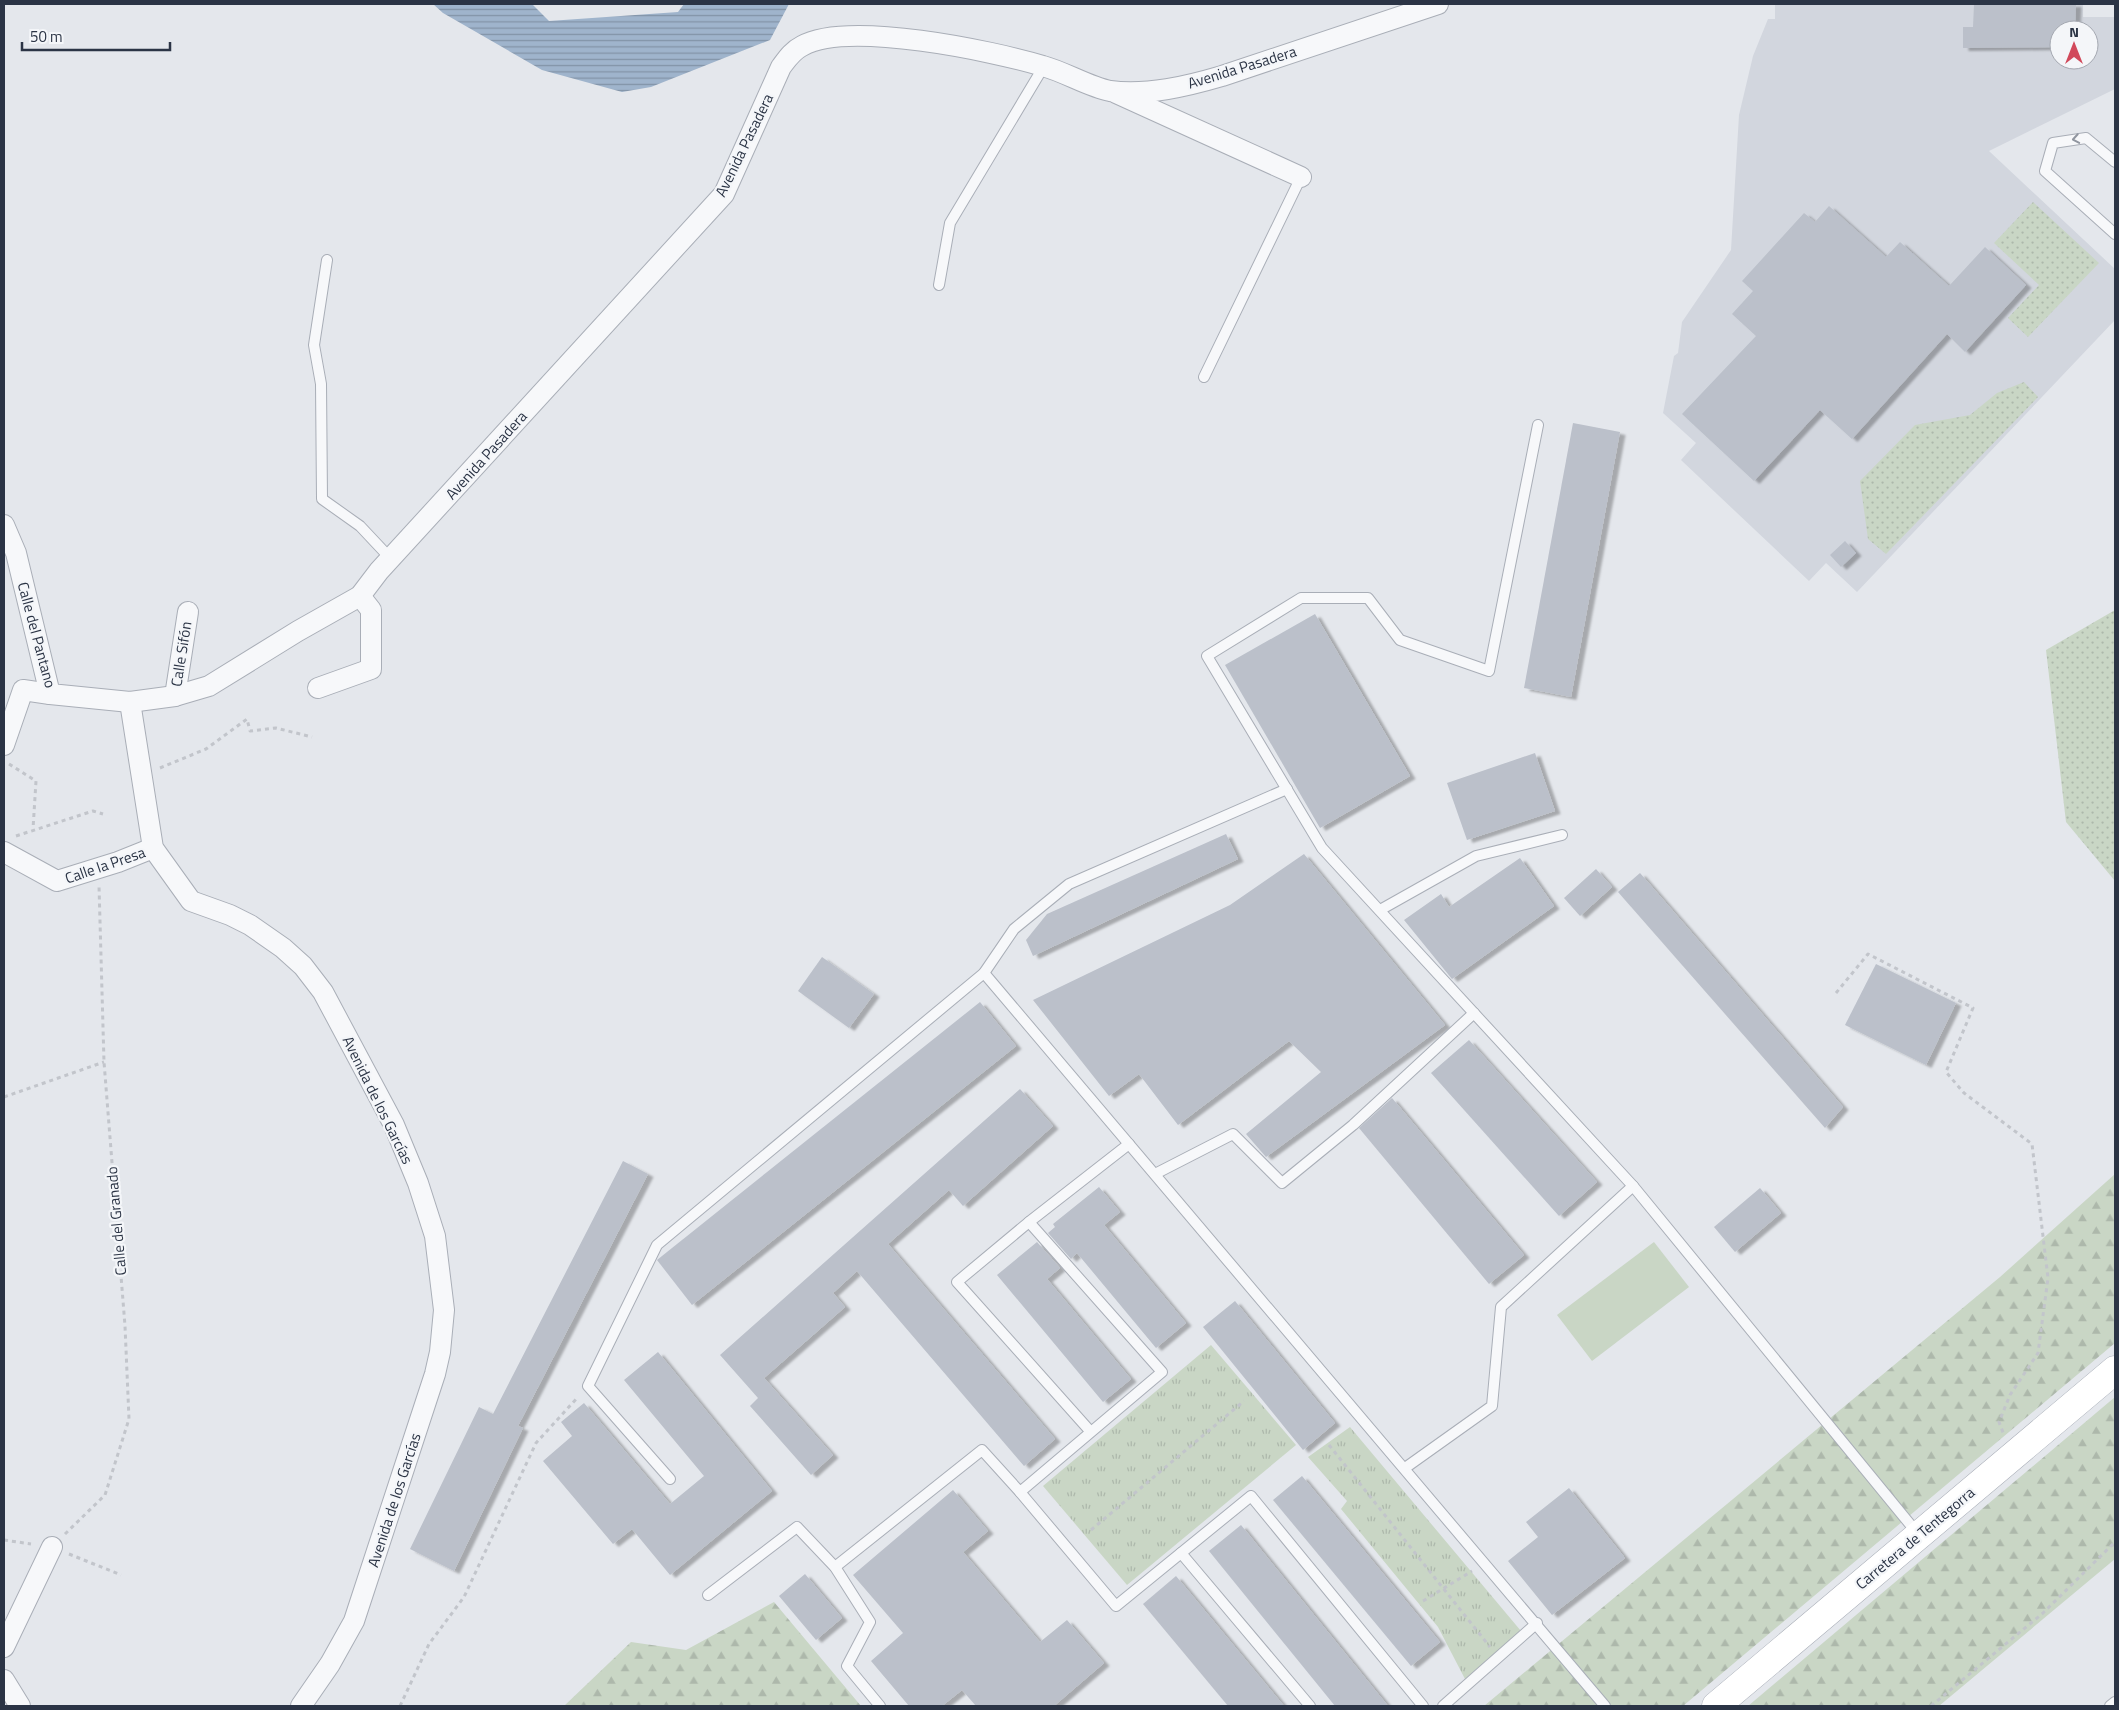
<svg xmlns="http://www.w3.org/2000/svg" width="2119" height="1710" font-family="'Titillium Web',sans-serif">
  <defs>
    <pattern id="forest-firs" width="22" height="20" patternUnits="userSpaceOnUse" patternTransform="scale(1.25)"><rect width="22" height="20" fill="#c9d6c5"/><path d="M5 1l3.5 6h-7zM16 11l3.5 6h-7z" fill="#adb8ab"/></pattern>
    <pattern id="park-tufts" width="24" height="20" patternUnits="userSpaceOnUse" patternTransform="scale(1.25)"><rect width="24" height="20" fill="#c9d6c5"/><path d="M3 7l-1-3M5 7V3M7 7l1-3M15 17l-1-3M17 17v-4M19 17l1-3" fill="none" stroke="#adb8ab"/></pattern>
    <pattern id="garden-dots" width="8" height="8" patternUnits="userSpaceOnUse" patternTransform="scale(1.25)"><rect width="8" height="8" fill="#c9d6c5"/><path d="M2 2h.1M6 6h.1" fill="none" stroke="#adb8ab" stroke-width="1.8" stroke-linecap="round"/></pattern>
    <pattern id="water-rules" width="6" height="5" patternUnits="userSpaceOnUse" patternTransform="scale(1.25)"><rect width="6" height="5" fill="#9fb4cc"/><path d="M0 2.5h6" fill="none" stroke="#8293a7"/></pattern>
    <filter id="shadow"><feDropShadow dx="5.5" dy="3" stdDeviation="1" flood-color="#0004"/></filter>
  </defs>
  <rect width="100%" height="100%" fill="#e4e7ec"/>
  <path fill="#d2d6de" fill-rule="evenodd" d="M1775,4H2083V17H2115V89L1989,151L2115,269V320L1857,592L1826,563L1809,581L1681,460L1696,443L1663,413L1674,356L1678,353L1682,322L1731,250L1739,115L1753,56L1768,19H1775ZM2059,30H2089V60H2059Z"/>
  <polygon fill="#c9d6c5" points="1654,1242 1689,1287 1592,1361 1557,1315"/>
  <g fill="url(#forest-firs)">
    <polygon points="2115,1174 2115,1343 1683,1706 1484,1706 2000,1277"/>
    <polygon points="2115,1397 2115,1559 1939,1706 1748,1706"/>
    <polygon points="774,1602 861,1706 564,1706 631,1642 686,1650"/>
  </g>
  <g fill="url(#park-tufts)">
    <polygon points="1211,1345 1296,1445 1127,1585 1043,1486"/>
    <polygon points="1350,1427 1521,1631 1465,1679 1438,1627 1341,1509 1347,1501 1308,1457"/>
  </g>
  <g fill="url(#garden-dots)">
    <polygon points="2033,202 2099,263 2028,337 2008,318 2039,285 1994,243"/>
    <polygon points="2024,382 2038,397 1886,554 1868,539 1860,481 1915,425 1970,415 1997,393"/>
    <polygon points="2115,610 2115,881 2066,822 2046,650"/>
  </g>
  <polygon fill="url(#water-rules)" points="433,4 532,4 549,21 678,12 684,4 789,4 770,40 651,87 622,92 542,70 443,13"/>
  <g fill="#bbc0ca" filter="url(#shadow)">
    <polygon points="1974,4 2076,4 2075,30 2059,30 2059,47 1963,48 1963,27 1973,27"/>
    <polygon points="1829,206 1886,257 1900,242 1949,286 1985,247 2026,285 1965,352 1947,334 1852,439 1820,410 1754,481 1682,414 1756,336 1732,314 1753,291 1742,281 1804,213 1815,222"/>
    <polygon points="1573,423 1620,432 1571,697 1524,688"/>
    <polygon points="1845,541 1856,553 1841,567 1830,555"/>
    <polygon points="1315,614 1410,776 1320,828 1225,665"/>
    <polygon points="1535,753 1555,811 1467,840 1447,783"/>
    <polygon points="1226,834 1238,859 1033,956 1026,940 1047,914"/>
    <polygon points="1304,854 1445,1025 1266,1157 1246,1134 1321,1072 1289,1041 1178,1125 1139,1074 1109,1096 1033,1000 1230,905"/>
    <polygon points="1520,858 1554,906 1452,979 1404,920 1441,894 1449,907"/>
    <polygon points="1596,869 1612,887 1580,916 1564,898"/>
    <polygon points="1640,873 1843,1107 1825,1128 1618,892"/>
    <polygon points="822,957 874,994 849,1028 798,991"/>
    <polygon points="1876,964 1956,1003 1926,1065 1845,1025"/>
    <polygon points="980,1002 1016,1046 692,1305 657,1260"/>
    <polygon points="1469,1040 1597,1182 1559,1216 1431,1073"/>
    <polygon points="1020,1089 1053,1126 963,1206 949,1190 888,1244 1055,1439 1024,1466 857,1271 833,1293 845,1307 764,1378 833,1455 811,1475 750,1406 758,1398 720,1355"/>
    <polygon points="1392,1098 1524,1255 1489,1284 1359,1128"/>
    <polygon points="623,1161 648,1174 518,1426 523,1428 454,1571 410,1549 479,1407 493,1414"/>
    <polygon points="1099,1187 1120,1212 1104,1225 1186,1323 1156,1348 1077,1253 1071,1259 1048,1233 1055,1227 1053,1224"/>
    <polygon points="1760,1188 1781,1213 1735,1252 1714,1227"/>
    <polygon points="1037,1242 1060,1268 1047,1279 1131,1379 1103,1402 997,1275"/>
    <polygon points="1235,1301 1335,1423 1303,1450 1203,1327"/>
    <polygon points="658,1352 772,1491 670,1575 632,1529 613,1544 543,1461 572,1436 561,1422 584,1403 670,1504 704,1476 624,1380"/>
    <polygon points="1302,1476 1440,1642 1411,1666 1273,1500"/>
    <polygon points="1569,1488 1625,1558 1552,1615 1508,1561 1538,1537 1526,1522"/>
    <polygon points="953,1490 988,1531 963,1552 1040,1642 1067,1620 1104,1663 1054,1706 976,1706 962,1690 942,1706 909,1706 871,1661 903,1633 853,1575"/>
    <polygon points="1241,1525 1388,1706 1335,1706 1209,1551"/>
    <polygon points="805,1574 842,1618 816,1640 779,1596"/>
    <polygon points="1176,1576 1284,1706 1228,1706 1143,1604"/>
  </g>
  <g fill="none" stroke-linecap="round" stroke-linejoin="round">
    <g stroke="#a9aeb7" stroke-width="12">
      <g id="lane">
        <polyline points="2115,162 2086,138 2053,143 2045,171 2115,234"/>
        <polyline points="327,260 314,345 321,384 322,499 360,526 391,559"/>
        <polyline points="939,285 950,223 1044,66"/>
        <polyline points="1204,377 1301,177"/>
        <polyline points="1538,425 1489,671 1400,640 1368,598 1301,598 1207,656 1322,848 1633,1186 1918,1534"/>
        <polyline points="1380,910 1476,856 1562,835"/>
        <polyline points="984,973 1605,1706"/>
        <polyline points="1155,1174 1233,1134 1282,1183 1353,1125 1474,1013"/>
        <polyline points="1029,1222 957,1282 1090,1431"/>
        <polyline points="1405,1468 1492,1406 1501,1307 1633,1186"/>
        <polyline points="670,1479 588,1386 657,1245 984,973 1014,929 1069,884 1287,789"/>
        <polyline points="1020,1492 1116,1606 1251,1496 1423,1706"/>
        <polyline points="1181,1553 1310,1706"/>
        <polyline points="835,1567 982,1450 1020,1492 1162,1372 1029,1222 1129,1144"/>
        <polyline points="708,1595 797,1527 835,1567 870,1622 847,1666 880,1706"/>
        <polyline points="1443,1706 1537,1623"/>
        <polyline points="2110,1706 2115,1702"/>
      </g>
    </g>
    <g stroke="#a9aeb7" stroke-width="22">
      <g id="street">
        <polyline points="1116,93 1301,177"/>
        <path d="M4,525L16,553L50,694L130,702L175,696L209,686L298,631L360,596L379,571L724,194L781,67C787,59 792,51 802,46C847,20 993,51 1043,66C1065,72 1089,87 1110,91C1147,96 1188,86 1222,76L1438,4"/>
        <polyline points="318,688 371,669 371,610 360,596"/>
        <polyline points="175,696 188,612"/>
        <polyline points="130,702 153,848 191,901 230,915 250,925 283,948 303,966 323,992 394,1125 418,1183 435,1236 444,1310 440,1352 435,1374 354,1621 330,1664 301,1706"/>
        <polyline points="4,745 23,690 50,694"/>
        <polyline points="4,852 57,881 118,862 153,848"/>
        <polyline points="4,1647 52,1547"/>
        <polyline points="4,1680 20,1706"/>
      </g>
    </g>
    <g stroke="#a9aeb7" stroke-width="29">
      <polyline id="secondary" points="1716,1706 2115,1370"/>
    </g>
    <g stroke="#c2c5cb" stroke-width="3" stroke-dasharray="4 4" stroke-linecap="butt">
      <polyline points="9,764 36,781 33,829"/>
      <polyline points="160,768 206,749 247,719 250,731 276,728 312,737"/>
      <polyline points="16,836 93,811 103,814"/>
      <polyline points="1836,993 1868,954 1973,1008 1946,1072 1964,1093 2032,1144 2048,1278 2038,1353 2010,1395 1999,1422 2004,1435"/>
      <polyline points="4,1097 104,1062"/>
      <polyline points="1329,1445 1490,1647"/>
      <polyline points="1091,1530 1244,1401"/>
      <polyline points="65,1534 105,1495 129,1419 125,1326 104,1062 99,886"/>
      <polyline points="4,1540 31,1544"/>
      <polyline points="69,1554 121,1575"/>
      <polyline points="1423,1601 1472,1571"/>
      <polyline points="400,1706 429,1644 464,1597 536,1443 578,1397"/>
      <polyline points="1931,1706 2043,1613 2115,1542"/>
    </g>
    <use href="#lane" stroke="#f7f8fa" stroke-width="10"/>
    <use href="#street" stroke="#f7f8fa" stroke-width="20"/>
    <use href="#secondary" stroke="#fff" stroke-width="28"/>
  </g>
  <defs><path id="oneway-chevron" d="M-2-3.5L2.5 0L-2 3.5" fill="none" stroke-width="1.6" stroke-linecap="round" stroke-linejoin="round" transform="scale(1.25)"/></defs>
  <use stroke="#9196a0" href="#oneway-chevron" transform="translate(2076 139) rotate(170)"/>
  <g text-anchor="middle" dominant-baseline="central" stroke-width="4.5" stroke-linejoin="round" paint-order="stroke">
    <g font-size="15" fill="#2b3445" stroke="#f4f6f9">
      <text transform="translate(1242 67) rotate(-17)">Avenida Pasadera</text>
      <text transform="translate(744 145) rotate(-64)">Avenida Pasadera</text>
      <text transform="translate(486 455) rotate(-48)">Avenida Pasadera</text>
      <text transform="translate(37 635) rotate(75)">Calle del Pantano</text>
      <text transform="translate(181 654) rotate(-81)">Calle Sifón</text>
      <text transform="translate(105 865) rotate(-19)">Calle la Presa</text>
      <text transform="translate(378 1100) rotate(64)">Avenida de los Garcías</text>
      <text transform="translate(116 1221) rotate(-95)">Calle del Granado</text>
      <text transform="translate(394 1500) rotate(-72)">Avenida de los Garcías</text>
      <text transform="translate(1915 1538) rotate(-40)">Carretera de Tentegorra</text>
    </g>
  </g>
  <rect width="2119" height="1710" fill="none" stroke="#2b3445" stroke-width="10"/>
  <g transform="translate(2074 45)"><circle r="24" fill="#f4f6f9" stroke="#a4a8b1"/>
  <path d="M0-4L9 19L0 12L-9 19Z" fill="#d1495b"/>
  <text y="-8" font-size="14" font-weight="bold" text-anchor="middle" fill="#2b3445">N</text>
  </g>
  <path d="M22 42v8h148v-8" fill="none" stroke="#2b3445" stroke-width="2.5"/>
  <text x="30" y="42" font-size="15" fill="#2b3445" stroke="#f4f6f9" stroke-width="4" paint-order="stroke">50 m</text>
</svg>
